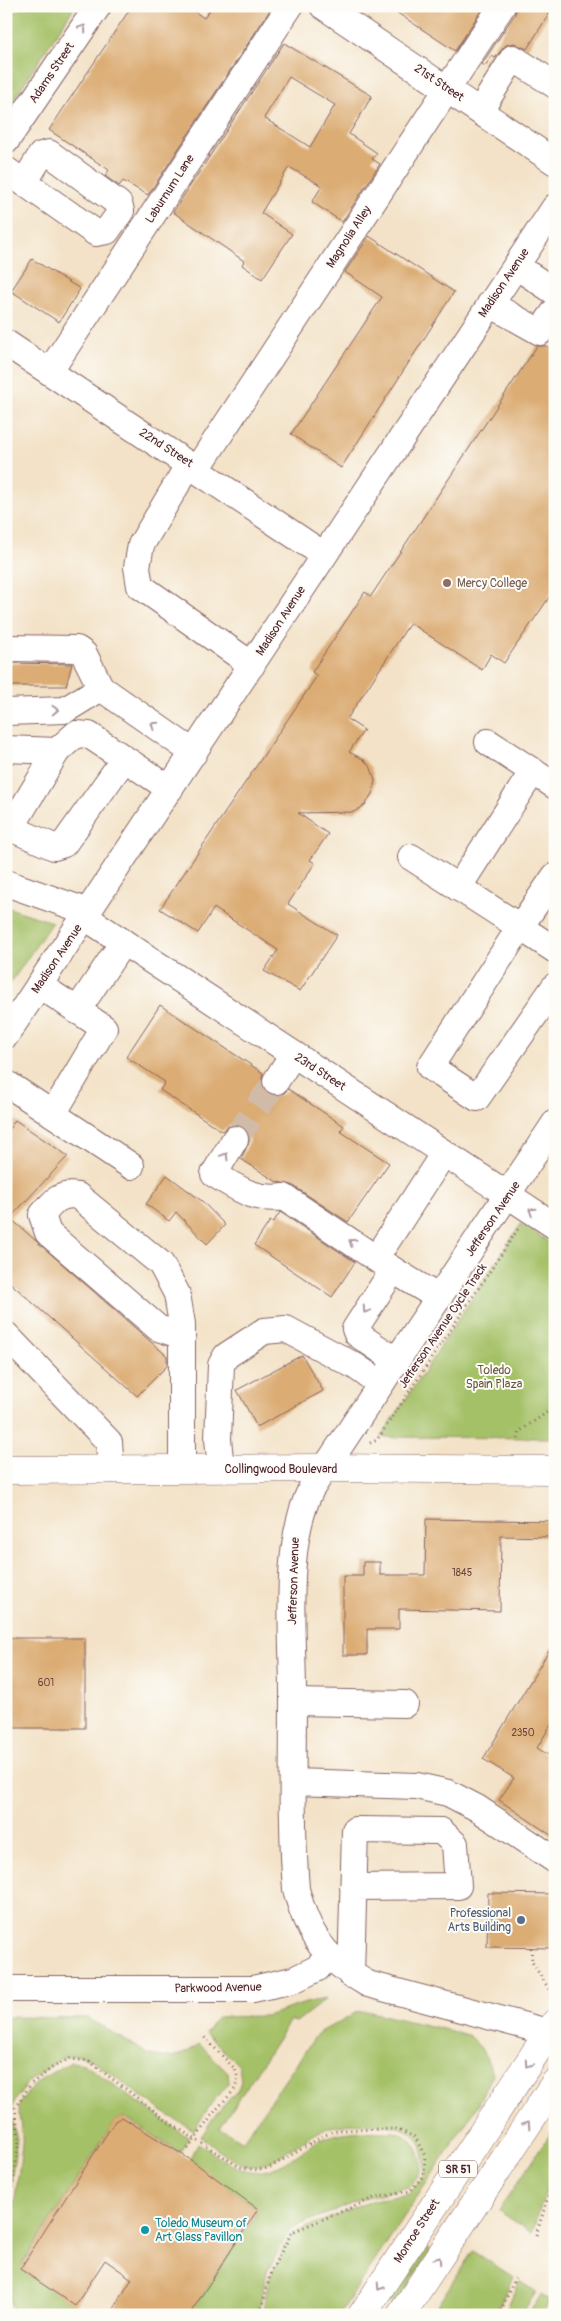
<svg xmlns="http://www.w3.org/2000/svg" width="561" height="2321" font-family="Pangolin,sans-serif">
  <rect width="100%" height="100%" fill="#fdfcf7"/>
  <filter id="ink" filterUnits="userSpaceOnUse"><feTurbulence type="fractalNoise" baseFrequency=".02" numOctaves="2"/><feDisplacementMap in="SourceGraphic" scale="10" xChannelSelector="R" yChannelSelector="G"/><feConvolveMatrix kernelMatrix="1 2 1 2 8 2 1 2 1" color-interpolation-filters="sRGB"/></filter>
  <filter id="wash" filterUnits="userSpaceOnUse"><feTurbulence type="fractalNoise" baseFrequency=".0096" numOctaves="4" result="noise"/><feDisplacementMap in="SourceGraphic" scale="20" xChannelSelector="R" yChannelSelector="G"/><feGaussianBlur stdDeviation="1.12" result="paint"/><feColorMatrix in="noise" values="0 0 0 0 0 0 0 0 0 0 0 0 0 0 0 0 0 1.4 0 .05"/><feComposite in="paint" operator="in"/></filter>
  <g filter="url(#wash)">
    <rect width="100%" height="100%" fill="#f3e2c7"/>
    <g fill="#a5c168" stroke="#78704a">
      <polygon points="26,6 75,6 6,111 6,17"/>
      <polygon points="6,907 52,922 6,990"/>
      <polygon points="521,1224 555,1246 555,1438 381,1437"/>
      <path d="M326,1999L296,2022L290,2020L220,2128L242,2142L317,2034L357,2012L366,2011L468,2035L483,2050L493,2074L478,2105L339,2315H262L269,2279L291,2234L374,2200L409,2194L425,2175C424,2161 425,2142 411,2133C395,2121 343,2122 325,2129C307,2136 270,2167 254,2166C235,2166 216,2147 201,2137L215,2115L238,2090L241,2081L239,2066L206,2033L217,2017L266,2016L309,2002Z"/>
      <path d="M6,2017L88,2018L148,2054C168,2060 183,2057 199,2044L228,2072L229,2083L211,2104L194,2130L163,2112L92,2060L80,2055L63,2057L27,2083L13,2104L11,2119L17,2139L6,2218Z"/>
      <path d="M71,2062L84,2064L189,2138L180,2152L126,2118L122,2117L115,2121L22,2264L25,2272L89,2315H13C0,2257 17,2201 22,2144C24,2127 14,2114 23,2099C34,2081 53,2072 71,2062Z"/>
      <polygon points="555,2127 555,2164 532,2233 499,2211"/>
      <path d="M395,2132L409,2138L416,2146L421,2159V2171L414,2182L408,2187L371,2196L291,2228L267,2272L258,2313C231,2308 217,2321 193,2308L255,2216L257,2208L190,2161L198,2143C236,2168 251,2185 294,2157C304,2151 315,2141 327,2137C348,2129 373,2132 395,2132Z"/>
      <polygon points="426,2246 431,2250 395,2306 389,2302"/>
      <polygon points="473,2251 513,2277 495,2315 431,2315"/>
      <polygon points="519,2281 536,2292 521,2315 504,2315"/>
      <polygon points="541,2295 550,2301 542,2315 528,2315"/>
    </g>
    <g id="blocks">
      <g fill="#dbac73" fill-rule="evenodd">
        <polygon points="132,6 186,6 204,18 213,6 264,6 270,10 148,195 123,181 119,186 105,176 109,170 49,130"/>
        <polygon points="387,6 484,6 455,51"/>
        <polygon points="517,6 554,6 527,49 514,43 506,45 495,58 492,56 485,66 482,64 515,14"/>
        <path d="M284,43L372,96L349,134L377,153L372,159L380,164L342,222L312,202L322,186L289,167L261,213L292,234L262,279L242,265L244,261L173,212ZM289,77L335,105L310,147L264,118Z"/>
        <polygon points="369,236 454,292 341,468 291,434 382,297 345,272"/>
        <polygon points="32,259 80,289 59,322 11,291"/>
        <polygon points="537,346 546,346 555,352 555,589 504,663 491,654 482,670 410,623 347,719 364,730 349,752 364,760 371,768 375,780 373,792 365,805 354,812 298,813 328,834 310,860 315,863 288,904 337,935 300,991 264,971 278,950 214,908 198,933 160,909 317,676 312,672 365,592 371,596"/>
        <polygon points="6,663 72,664 66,686 6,686"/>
        <polygon points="160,1005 263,1073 261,1081 263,1088 268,1093 276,1096 283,1094 288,1089 344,1126 340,1131 389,1163 348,1222 292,1185 277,1182 241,1159 250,1140 248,1132 243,1126 235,1124 228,1126 222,1131 160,1090 165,1082 126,1057"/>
        <polygon points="15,1120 68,1156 10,1218 167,1356 167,1366 137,1396 6,1279 6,1134"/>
        <polygon points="167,1175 202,1201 225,1225 207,1244 176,1212 169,1221 146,1204"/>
        <polygon points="280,1212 355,1262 332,1297 254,1245 270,1221 273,1223"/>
        <polygon points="302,1355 323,1391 257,1427 237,1390"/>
        <polygon points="426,1519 555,1521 555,1537 501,1536 500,1611 399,1609 399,1629 367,1629 367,1655 343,1655 343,1576 363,1576 363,1562 380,1562 380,1575 425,1575"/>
        <rect x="6" y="1638" width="79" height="90"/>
        <polygon points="555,1641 555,1718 537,1748 555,1759 555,1838 499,1800 514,1778 483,1759"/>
        <polygon points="488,1893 555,1894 555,1948 487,1947"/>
        <polygon points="122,2117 191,2160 258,2209 189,2315 109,2315 132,2279 105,2260 75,2306 20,2269 115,2121"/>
      </g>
    </g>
  </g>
  <g filter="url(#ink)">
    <use href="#blocks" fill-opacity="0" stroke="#856362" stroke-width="1"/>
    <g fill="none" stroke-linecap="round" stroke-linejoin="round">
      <polyline stroke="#d1bba8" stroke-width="26" stroke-dasharray="26 13" stroke-linecap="butt" points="235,1139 276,1081"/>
      <g stroke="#856362" stroke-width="28">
        <g id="minor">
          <polyline points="323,6 555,162"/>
          <polyline points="480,111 513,58 555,85"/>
          <polyline points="6,141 98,6"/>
          <polyline points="6,170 96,233 107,231 121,211 119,204 49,153 41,155 24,183"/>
          <polyline points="516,266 555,292"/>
          <polyline points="490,304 540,332 555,311"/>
          <polyline points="6,343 324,555"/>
          <polyline points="50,371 290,6"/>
          <polyline points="189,464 141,545 137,567 140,586 252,665"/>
          <polyline points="197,469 502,6"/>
          <polyline points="6,648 77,649 84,654 101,688 65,710 6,712"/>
          <polyline points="101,688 194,753"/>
          <polyline points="488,742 555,786"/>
          <polyline points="6,749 57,751 76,734 89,735 170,789"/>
          <polyline points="6,826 54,847 64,844 124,759"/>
          <polyline points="11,828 57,751"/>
          <polyline points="411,857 520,927 555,876"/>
          <polyline points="6,883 89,912"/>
          <polyline points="458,888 533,771"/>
          <polyline points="85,917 555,1226"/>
          <polyline points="555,950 520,927 430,1067 477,1098 555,986"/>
          <polyline points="39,985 104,1028 53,1114"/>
          <polyline points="77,1011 123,942"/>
          <polyline points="6,1035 555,207"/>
          <polyline points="276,1081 293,1054"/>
          <polyline points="6,1083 131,1166"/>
          <path d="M555,1123L311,1489C283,1546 293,1631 293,1695C293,1760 291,1825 296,1889C308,1936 326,1960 368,1984L555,2034"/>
          <path d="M235,1139L214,1174C239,1189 254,1201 284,1197L393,1270L439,1298"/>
          <polyline points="385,1244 444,1153"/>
          <polyline points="393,1270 355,1329 357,1334 397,1361"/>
          <polyline points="6,1335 109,1442 111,1470"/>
          <path d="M182,1469V1324L177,1294L161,1264L78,1196C60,1192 52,1203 42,1215L48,1233L158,1328L182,1336"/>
          <polyline points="221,1469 218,1439 221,1365 226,1356 264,1331 286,1329 355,1366 381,1384"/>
          <polyline points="293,1702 405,1704"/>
          <polyline points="293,1782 417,1786 448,1793 477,1808 555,1860"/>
          <polyline points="351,1975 355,1830 441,1831 455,1844 458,1886 353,1887"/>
          <polyline points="6,1989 253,1989 293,1980 318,1968 328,1956"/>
        </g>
      </g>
      <g stroke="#856362" stroke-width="29">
        <g id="major">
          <polyline points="6,1470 324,1468 555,1470"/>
          <polyline points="362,2315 555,2023"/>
          <polyline points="401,2315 555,2083"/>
        </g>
      </g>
      <g stroke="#856362" stroke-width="3" stroke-dasharray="1 4" stroke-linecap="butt">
        <polyline points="518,1439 520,1431 555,1407"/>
        <polyline points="370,1443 377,1440 518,1229"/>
        <polyline points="531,1948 532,1962 550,1991"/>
        <polyline points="188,2149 216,2110 235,2089 238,2078 235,2069 202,2035"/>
        <polyline points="6,2232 19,2139 15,2108 31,2084 53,2067 70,2059 89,2061 174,2126 240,2167 257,2170 269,2168 325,2135 339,2130 396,2129 415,2137 425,2156 424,2175 410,2191 374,2198 292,2232 271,2271 260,2315"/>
        <polyline points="536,2235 555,2176"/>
        <polyline points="6,2284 10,2315"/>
        <polyline points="237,2315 252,2315"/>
        <polyline points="499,2315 515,2278"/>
      </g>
      <use href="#minor" stroke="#fff" stroke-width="26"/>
      <use href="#major" stroke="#fff" stroke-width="28"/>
    </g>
    <defs><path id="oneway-chevron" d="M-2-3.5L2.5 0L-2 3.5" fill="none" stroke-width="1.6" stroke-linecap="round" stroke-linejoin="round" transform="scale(1.25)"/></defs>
    <g stroke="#ae9aa0">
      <use href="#oneway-chevron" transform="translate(83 28) rotate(-56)"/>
      <use href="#oneway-chevron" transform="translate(55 710) rotate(-2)"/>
      <use href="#oneway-chevron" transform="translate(154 725) rotate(-145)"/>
      <use href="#oneway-chevron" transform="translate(225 1156) rotate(-59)"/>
      <use href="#oneway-chevron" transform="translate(532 1211) rotate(-147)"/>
      <use href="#oneway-chevron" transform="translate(352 1242) rotate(-146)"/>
      <use href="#oneway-chevron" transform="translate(366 1310) rotate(123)"/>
      <use href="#oneway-chevron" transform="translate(528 2064) rotate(124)"/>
      <use href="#oneway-chevron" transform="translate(527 2124) rotate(-57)"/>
      <use href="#oneway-chevron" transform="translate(438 2260) rotate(-56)"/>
      <use href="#oneway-chevron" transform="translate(380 2287) rotate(123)"/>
    </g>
  </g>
  <circle fill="#8d6e63" stroke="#fdfcf7" stroke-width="2" cx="447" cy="583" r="5"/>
  <circle fill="#5c6f8a" stroke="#fdfcf7" stroke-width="2" cx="521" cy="1920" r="5"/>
  <circle fill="#0f9aa8" stroke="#fdfcf7" stroke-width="2" cx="145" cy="2230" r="5"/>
  <g text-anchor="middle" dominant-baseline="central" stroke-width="4" stroke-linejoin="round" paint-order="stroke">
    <g font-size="10" fill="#6e423d">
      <text x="462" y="1573">1845</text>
      <text x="46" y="1683">601</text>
      <text x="523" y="1733">2350</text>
    </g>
    <rect fill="#fdfcf7" stroke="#806168" stroke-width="1" x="439" y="2160.5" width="38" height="17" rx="4"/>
    <g font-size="11" font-weight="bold" fill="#4a1f2b">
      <text x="458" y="2169">SR 51</text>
    </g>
    <g font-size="12" fill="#4a1f2b" stroke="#fdfcf7">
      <text transform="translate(52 73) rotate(-56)">Adams Street</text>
      <text transform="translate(439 83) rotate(34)">21st Street</text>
      <text transform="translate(170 189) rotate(-57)">Laburnum Lane</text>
      <text transform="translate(349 237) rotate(-57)">Magnolia Alley</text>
      <text transform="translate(504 283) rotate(-56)">Madison Avenue</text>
      <text transform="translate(166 448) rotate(33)">22nd Street</text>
      <text transform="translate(281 621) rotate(-57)">Madison Avenue</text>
      <text transform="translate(57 959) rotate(-56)">Madison Avenue</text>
      <text transform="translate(320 1072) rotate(33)">23rd Street</text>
      <text transform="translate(493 1219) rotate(-56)">Jefferson Avenue</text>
      <text transform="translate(443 1326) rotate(-56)">Jefferson Avenue Cycle Track</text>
      <text x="281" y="1469">Collingwood Boulevard</text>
      <text transform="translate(294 1581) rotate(-88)">Jefferson Avenue</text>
      <text transform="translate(218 1988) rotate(-1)">Parkwood Avenue</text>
      <text transform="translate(417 2231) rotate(-57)">Monroe Street</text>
    </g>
    <g font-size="12" fill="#785e54" stroke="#fdfcf7" text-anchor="start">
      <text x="457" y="583">Mercy College</text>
    </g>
    <g font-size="12" fill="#6a5840" stroke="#fdfcf7">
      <text x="494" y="1370">Toledo<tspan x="494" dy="14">Spain Plaza</tspan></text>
    </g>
    <g font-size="12" fill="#4e5e75" stroke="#fdfcf7" text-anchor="end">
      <text x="511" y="1913">Professional<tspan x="511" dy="14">Arts Building</tspan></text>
    </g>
    <g font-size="12" fill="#0d838f" stroke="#fdfcf7" text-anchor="start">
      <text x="155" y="2223">Toledo Museum of<tspan x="155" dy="14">Art Glass Pavillon</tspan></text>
    </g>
  </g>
  <rect width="561" height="2321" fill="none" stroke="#fdfcf7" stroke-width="25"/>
</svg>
